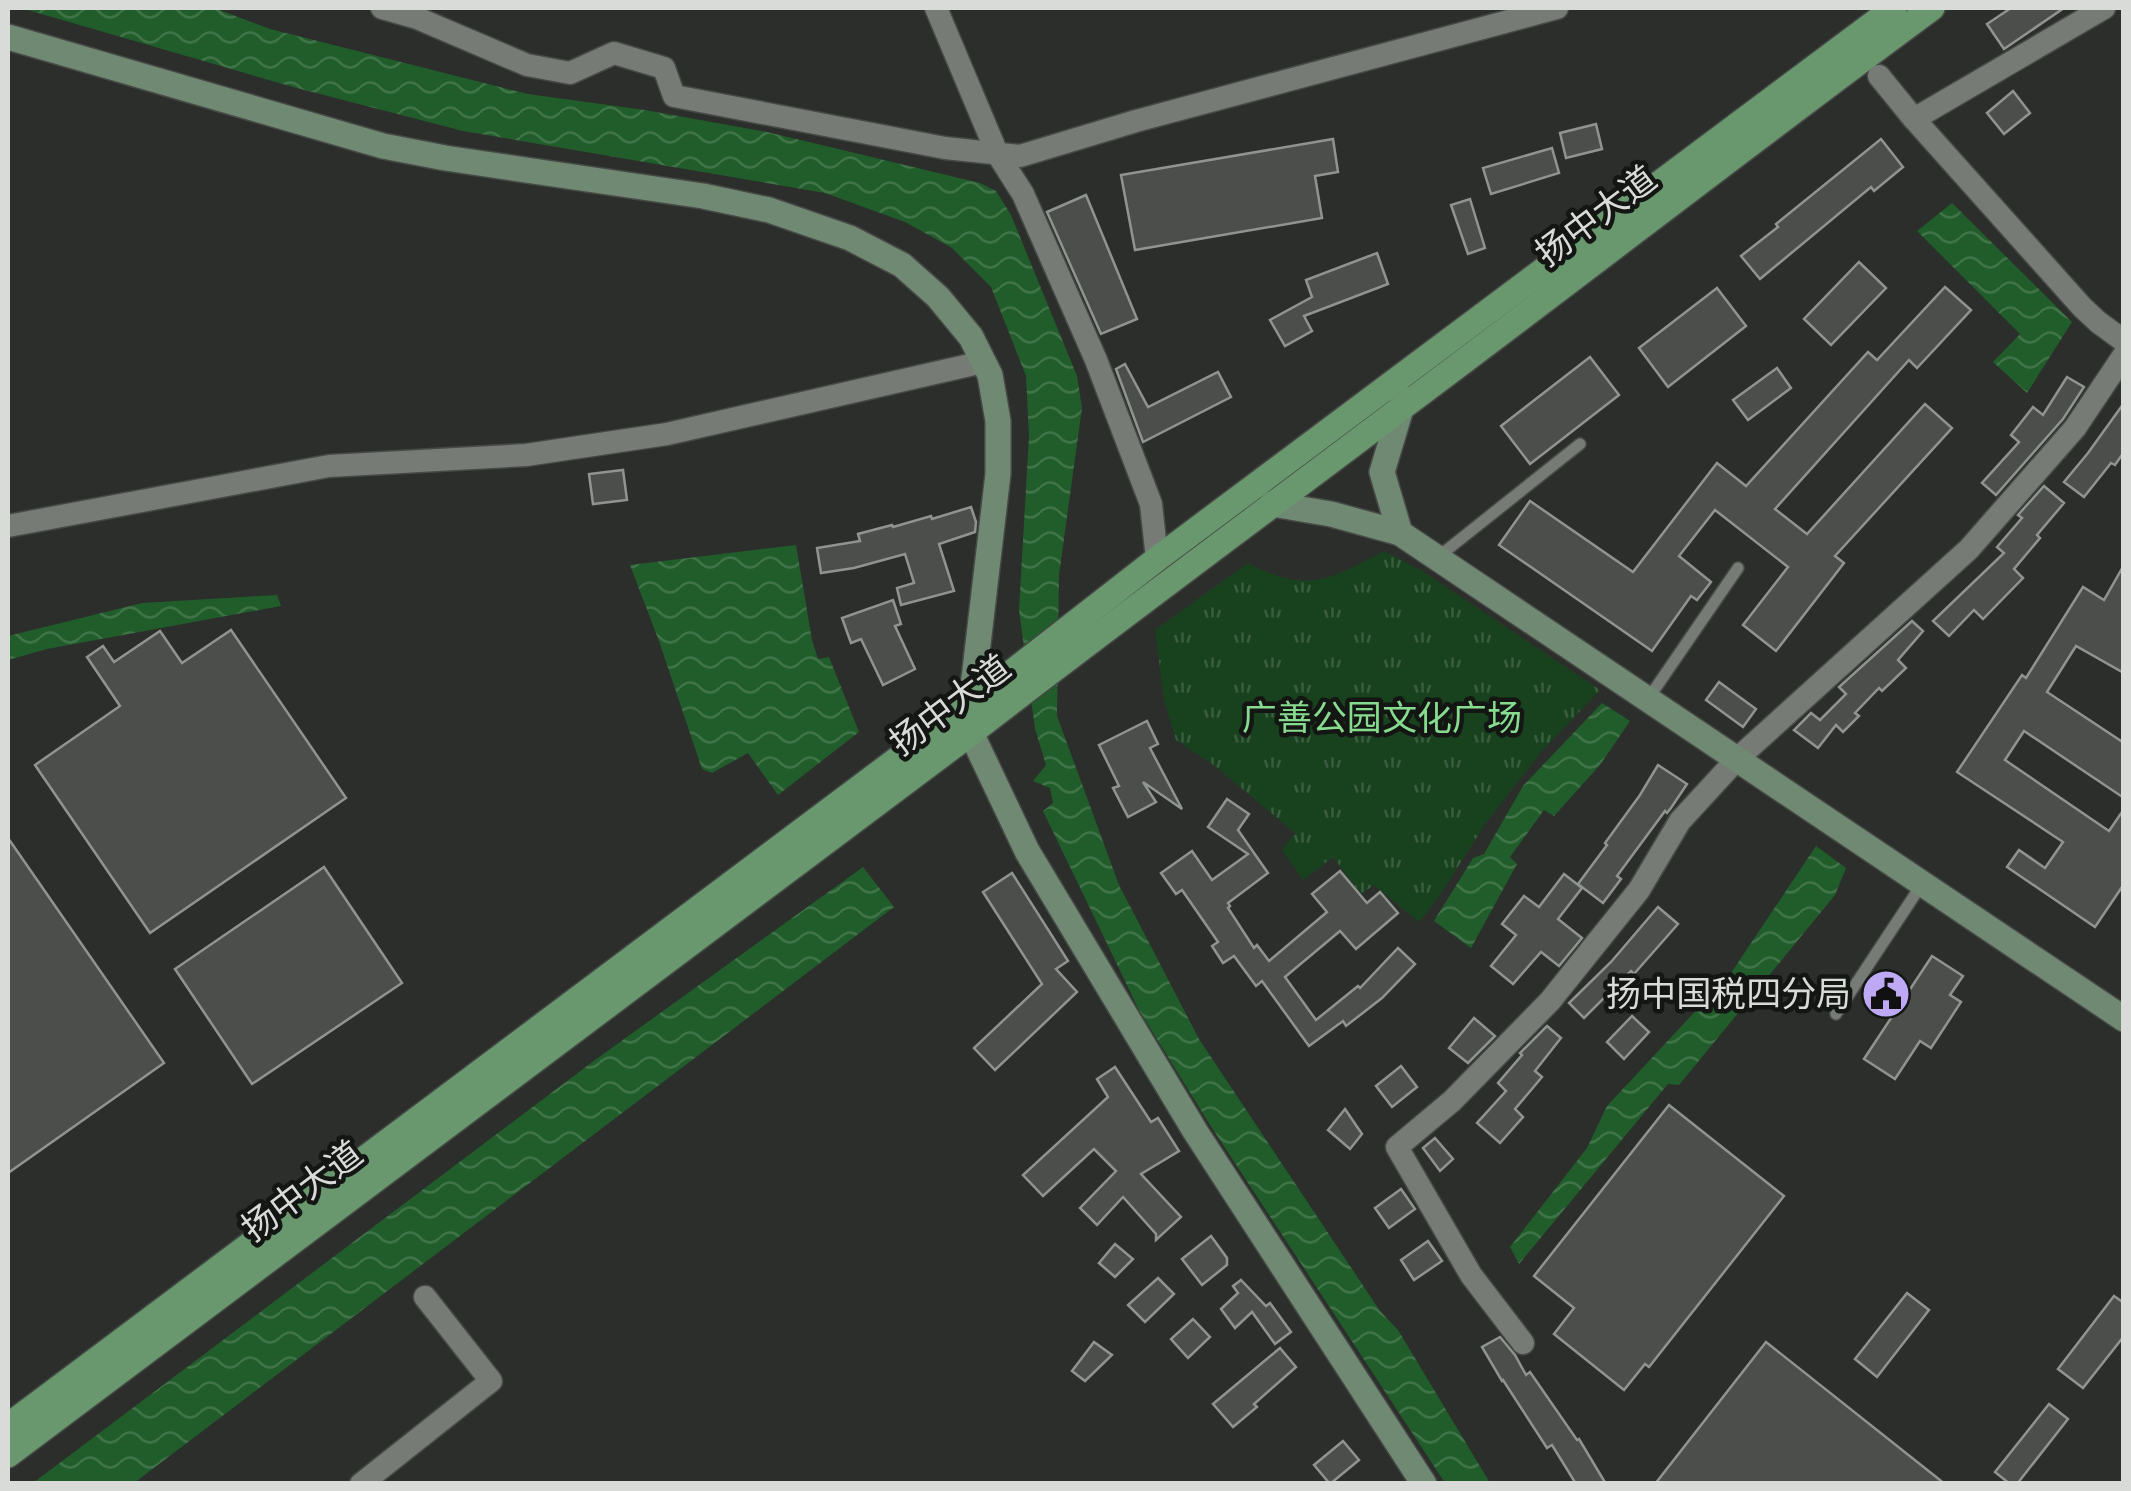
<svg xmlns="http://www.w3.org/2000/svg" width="2131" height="1491" font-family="'DejaVu Sans','Noto Sans SC',sans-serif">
  <defs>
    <pattern id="grass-tufts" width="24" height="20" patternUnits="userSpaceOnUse" patternTransform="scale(2.5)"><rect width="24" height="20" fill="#18421e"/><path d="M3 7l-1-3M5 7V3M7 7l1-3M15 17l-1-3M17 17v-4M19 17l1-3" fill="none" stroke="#395d3e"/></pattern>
    <pattern id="water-waves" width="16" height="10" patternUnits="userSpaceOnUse" patternTransform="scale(2.5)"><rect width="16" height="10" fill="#205d2a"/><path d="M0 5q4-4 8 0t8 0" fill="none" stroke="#407448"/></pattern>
  </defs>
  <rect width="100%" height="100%" fill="#2b2e2b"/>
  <path fill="url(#grass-tufts)" d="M1384,551L1422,571L1600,690L1541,752L1486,823L1438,898L1419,922L1374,885L1361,894L1333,857L1303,880L1282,850L1295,833L1215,766L1176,740L1164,700L1155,630L1248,563C1307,594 1329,580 1384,551Z"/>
  <g fill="url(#water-waves)">
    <polygon points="21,8 214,8 270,29 528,94 645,110 767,132 980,183 996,191 1011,215 1077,376 1082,408 1059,575 1057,716 1119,885 1199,1039 1380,1311 1398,1330 1490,1483 1445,1483 1426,1454 1210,1125 1139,1010 1043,811 1053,803 1050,788 1033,781 1046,765 1035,729 1019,610 1029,436 1026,376 991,287 952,248 905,222 825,193 463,131 293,87"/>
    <polygon points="1952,203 2072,322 2027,393 1993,362 2020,334 1917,231"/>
    <polygon points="796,545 812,640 818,659 829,657 859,732 778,795 748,753 712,773 702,769 660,644 630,565"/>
    <polygon points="277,595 281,606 47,649 8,660 8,636 142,603"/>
    <polygon points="1602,703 1630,721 1600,765 1554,816 1544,810 1510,857 1517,864 1471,948 1434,921 1473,858 1484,854 1523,786"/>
    <polygon points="1816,846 1846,868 1835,895 1679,1085 1668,1084 1519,1264 1510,1247 1587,1148 1607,1106 1731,973"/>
    <polygon points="863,867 894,907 134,1483 33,1483 595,1060"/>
  </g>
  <g fill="#4b4e4b" stroke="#909490" stroke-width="2.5">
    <polygon points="2011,8 2064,8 2004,49 1987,24"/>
    <polygon points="2013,91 2030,113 2004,134 1987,113"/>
    <polygon points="1596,124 1602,149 1566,158 1560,133"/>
    <polygon points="1333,139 1338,172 1315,176 1322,218 1135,250 1121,175"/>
    <polygon points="1881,139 1903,167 1874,191 1871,187 1760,279 1741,256 1778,227 1776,224"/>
    <polygon points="1552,148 1559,173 1491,194 1483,168"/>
    <polygon points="1086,195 1137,319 1101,334 1047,212"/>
    <polygon points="1470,199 1485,248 1468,254 1451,205"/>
    <polygon points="1377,253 1388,284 1304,316 1312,331 1285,346 1270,320 1312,297 1306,280"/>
    <polygon points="1859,262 1886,288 1831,345 1804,319"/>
    <polygon points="1945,287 1971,310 1917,368 1909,360 1775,509 1807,534 1925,404 1952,428 1835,556 1844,563 1776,651 1743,625 1788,567 1715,510 1679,556 1711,582 1697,600 1691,596 1652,651 1499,545 1530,501 1633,572 1717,463 1746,486 1868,352 1877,360"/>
    <polygon points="1717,288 1746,326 1668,387 1639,348"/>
    <polygon points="1590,357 1619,395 1530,464 1501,426"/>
    <polygon points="1125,364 1148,407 1218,372 1231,397 1143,442 1116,369"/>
    <polygon points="1777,368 1791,388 1748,420 1733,400"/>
    <polygon points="2067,377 2084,387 2063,419 1996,495 1982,483 2019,442 2011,435 2033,407 2043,415"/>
    <polygon points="2124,403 2124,452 2115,465 2111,463 2084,497 2064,482 2088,453"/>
    <polygon points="623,470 627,500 593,504 589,474"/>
    <polygon points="2044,486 2064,503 2037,535 2040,538 2014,569 2023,578 1983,619 1974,610 1949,636 1933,621 2004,553 1997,547 2022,518 2018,515"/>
    <polygon points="971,507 976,522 975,532 939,544 954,591 901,605 897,588 914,583 905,554 854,568 821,573 817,548 860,541 858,534 892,525 893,527 931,516 932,519"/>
    <polygon points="2124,565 2124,673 2076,646 2047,692 2124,743 2124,798 2024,731 2005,760 2109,831 2124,809 2124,884 2095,927 2007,867 2019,850 2045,868 2063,842 1957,772 2022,675 2026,678 2083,587 2104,600"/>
    <polygon points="893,600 901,624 895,626 915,669 883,685 861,639 851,643 842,618"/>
    <polygon points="1912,621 1923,631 1898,660 1906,668 1882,691 1879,688 1855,713 1859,716 1843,732 1836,725 1818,748 1794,730 1811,713 1820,720 1846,694 1839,687"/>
    <polygon points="231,630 346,798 150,933 35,765 120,706 87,657 103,646 114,662 160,631 182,663"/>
    <polygon points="1719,682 1756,709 1743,727 1706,700"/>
    <polygon points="1147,721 1158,744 1150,748 1182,809 1143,782 1156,802 1128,817 1113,788 1119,786 1099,745"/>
    <polygon points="1658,765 1687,784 1671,808 1667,813 1665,811 1617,876 1621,879 1603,903 1578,884 1607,845 1605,843 1640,795"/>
    <polygon points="1227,799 1249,814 1238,830 1268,873 1228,903 1230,906 1228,908 1254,948 1257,945 1269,961 1327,912 1312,894 1340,871 1367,903 1380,892 1398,913 1356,949 1340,931 1285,977 1316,1020 1358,986 1360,988 1398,948 1415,964 1382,998 1346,1026 1343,1021 1309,1046 1262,981 1256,986 1234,956 1223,963 1212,946 1218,942 1182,890 1176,894 1161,873 1192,851 1212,880 1248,854 1208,827"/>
    <polygon points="8,838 164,1063 8,1173"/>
    <polygon points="324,867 402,983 252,1084 175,969"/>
    <polygon points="1012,873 1068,961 1056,969 1077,992 995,1070 974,1048 1042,984 983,892"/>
    <polygon points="1564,874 1582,888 1558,919 1582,938 1559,966 1541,952 1513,984 1491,966 1516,935 1502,924 1524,896 1539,907"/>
    <polygon points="1658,907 1678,924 1634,974 1631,971 1584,1018 1569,1003 1611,962"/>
    <polygon points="1932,956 1963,976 1950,995 1961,1002 1931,1048 1920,1041 1895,1079 1864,1059"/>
    <polygon points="1632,1016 1649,1032 1624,1059 1607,1042"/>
    <polygon points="1474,1018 1495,1036 1468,1063 1449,1048"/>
    <polygon points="1547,1026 1561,1038 1535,1071 1542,1077 1515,1109 1523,1117 1500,1143 1477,1123 1506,1091 1498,1083 1522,1055 1520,1053"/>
    <polygon points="1401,1066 1417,1087 1392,1107 1376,1086"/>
    <polygon points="1115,1067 1151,1122 1158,1118 1179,1151 1141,1174 1181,1217 1156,1240 1156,1234 1123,1197 1097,1225 1080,1208 1116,1171 1094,1149 1043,1196 1023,1175 1108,1097 1097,1079"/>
    <polygon points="1669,1105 1784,1196 1649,1367 1645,1364 1624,1390 1554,1334 1574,1308 1534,1276"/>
    <polygon points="1345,1109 1362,1134 1350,1149 1328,1130"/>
    <polygon points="1435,1138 1453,1159 1440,1171 1423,1148"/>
    <polygon points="1401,1189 1415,1209 1389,1228 1375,1208"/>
    <polygon points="1211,1236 1227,1258 1227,1265 1202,1285 1182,1259"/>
    <polygon points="1428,1241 1442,1261 1414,1280 1401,1260"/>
    <polygon points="1115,1244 1133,1259 1115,1277 1099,1263"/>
    <polygon points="1158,1278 1174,1294 1145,1322 1128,1305"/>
    <polygon points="1241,1280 1266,1306 1270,1303 1291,1332 1275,1344 1252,1312 1235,1328 1221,1309 1238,1293 1233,1286"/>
    <polygon points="1907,1293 1929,1310 1877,1377 1855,1359"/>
    <polygon points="2114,1296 2124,1303 2124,1336 2083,1388 2058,1369"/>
    <polygon points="1193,1319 1210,1337 1188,1358 1171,1339"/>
    <polygon points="1500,1337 1515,1355 1526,1375 1530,1372 1577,1440 1579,1439 1606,1484 1576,1484 1552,1445 1547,1448 1503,1380 1502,1381 1482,1347"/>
    <polygon points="1094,1342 1112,1355 1085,1381 1072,1371"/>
    <polygon points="1766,1342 1945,1484 1655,1484"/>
    <polygon points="1280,1348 1296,1367 1254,1404 1257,1407 1233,1427 1213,1404"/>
    <polygon points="2049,1404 2068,1419 2017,1484 2010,1484 1995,1472"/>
    <polygon points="1343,1441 1359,1460 1330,1484 1314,1465"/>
  </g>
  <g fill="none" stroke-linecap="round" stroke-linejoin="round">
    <g stroke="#464946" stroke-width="14">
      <g id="lane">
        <polyline points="1438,557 1580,444"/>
        <polyline points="1648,699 1738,568"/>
        <polyline points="1836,1014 1922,884"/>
      </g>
    </g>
    <g stroke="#464946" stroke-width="25">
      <g id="street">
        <polyline points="382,8 417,18 527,65 570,73 614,53 664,68 674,96 945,148 1020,156 1136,121 1557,8"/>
        <polyline points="936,8 997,153 1023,194 1096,360 1151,504 1157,559"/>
        <polyline points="1879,76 1914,119 2082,307 2098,322 2124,341"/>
        <polyline points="1914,119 2104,8"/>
        <polyline points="8,526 329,466 526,455 667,434 983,362"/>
        <polyline points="1523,1343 1471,1275 1397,1147 1452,1101 1550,1001 1639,890 1680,821 1737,759 1969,549 2075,428 2124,355"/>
        <polyline points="361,1484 491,1381 425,1297"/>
      </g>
    </g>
    <g stroke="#464946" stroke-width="28">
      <g id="secondary">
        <polyline points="8,37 383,146 445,158 703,196 769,210 850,238 902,265 938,297 971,337 990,375 998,421 998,474 971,704 971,733 1027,851 1195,1131 1424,1484"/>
        <polyline points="1272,504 1331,514 1400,533 2124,1019"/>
        <polyline points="1400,533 1382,472 1404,399"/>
      </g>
    </g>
    <g stroke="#464946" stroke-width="28">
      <g id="primary">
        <polyline points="8,1426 971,704 1157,559 1894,8"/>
        <path d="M8,1455L971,733C1113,623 1257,517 1400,409C1578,276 1753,140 1932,8"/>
      </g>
    </g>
    <use href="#lane" stroke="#767b76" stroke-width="11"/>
    <use href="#street" stroke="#767b76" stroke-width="22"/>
    <use href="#secondary" stroke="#708972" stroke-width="25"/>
    <use href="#primary" stroke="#69986e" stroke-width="25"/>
  </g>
  <defs>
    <g id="civic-disc" transform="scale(2.5)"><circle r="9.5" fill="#bea9f5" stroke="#141614"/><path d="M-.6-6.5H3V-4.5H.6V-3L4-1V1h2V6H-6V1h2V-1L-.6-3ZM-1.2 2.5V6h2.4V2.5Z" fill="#111"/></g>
  </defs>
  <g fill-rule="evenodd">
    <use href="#civic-disc" x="1886" y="994"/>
  </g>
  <g text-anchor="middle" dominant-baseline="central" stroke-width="9" stroke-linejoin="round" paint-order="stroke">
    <g font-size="35" fill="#d9dbd9" stroke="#141614">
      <text transform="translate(1596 216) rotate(-37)">扬中大道</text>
      <text transform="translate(950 705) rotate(-37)">扬中大道</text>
      <text transform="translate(302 1191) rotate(-37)">扬中大道</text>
    </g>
    <g font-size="35" fill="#87db8f" stroke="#141614">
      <text x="1382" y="718">广善公园文化广场</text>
    </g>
    <g font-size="35" fill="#d9dbd9" stroke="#141614" text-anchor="end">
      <text x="1851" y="994">扬中国税四分局</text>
    </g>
  </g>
  <rect width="2131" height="1491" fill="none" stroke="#d9dbd9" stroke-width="20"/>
</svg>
